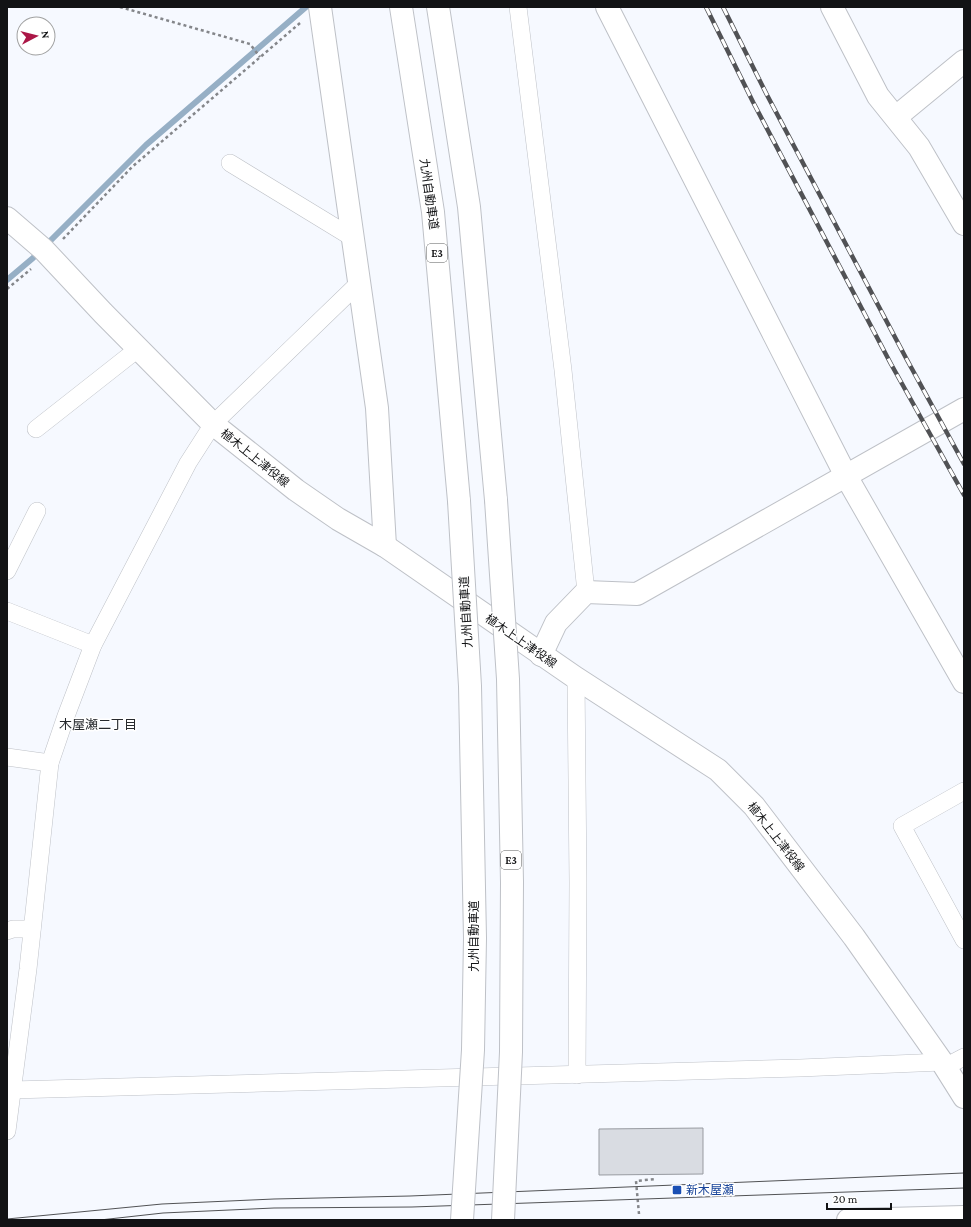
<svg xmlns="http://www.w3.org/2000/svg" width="971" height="1227" font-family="'Crimson Pro','Noto Sans JP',serif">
  <rect width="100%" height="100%" fill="#f6f9ff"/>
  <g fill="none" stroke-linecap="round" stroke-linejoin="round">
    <polyline stroke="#96afc5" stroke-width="6" points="7,280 33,258 146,145 306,7"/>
  </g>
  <polygon fill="#d9dce2" stroke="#989ba1" points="703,1128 703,1174 599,1175 599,1129"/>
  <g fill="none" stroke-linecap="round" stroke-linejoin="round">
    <g stroke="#bec1c7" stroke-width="18">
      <g id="street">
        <polyline points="518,7 563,370 586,592"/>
        <polyline points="230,163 353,238"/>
        <polyline points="36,429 139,348"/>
        <polyline points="7,571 37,511"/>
        <polyline points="7,611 93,645"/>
        <polyline points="576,678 578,882 577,1075"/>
        <polyline points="7,757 50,763"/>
        <polyline points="964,791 902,826 964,940"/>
        <polyline points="7,931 13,929 32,929"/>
        <polyline points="945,1067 964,1057"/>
        <polyline points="12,1090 800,1068 942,1062"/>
        <polyline points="7,1131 28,969 50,763 66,716 93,645 188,463 213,424 359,283"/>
      </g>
    </g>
    <g stroke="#bec1c7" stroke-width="24">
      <g id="secondary">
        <polyline points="320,7 377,408 385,546"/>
        <polyline points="607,7 846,476 964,682"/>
        <polyline points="832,7 878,96 919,147 964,224"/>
        <polyline points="896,117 964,61"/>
        <polyline points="7,218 43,249 103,313 213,424 296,490 338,519 385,546 576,678 718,770 754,806 854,937 942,1062 964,1097"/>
        <polyline points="541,655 556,623 586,592 637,594 964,409"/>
        <polyline points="848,1220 964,1217"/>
      </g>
    </g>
    <g stroke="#bec1c7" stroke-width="24">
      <g id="highway">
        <polyline points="401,7 433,212 459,501"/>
        <polyline points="438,7 469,207 496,500"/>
      </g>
    </g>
    <g stroke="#84868a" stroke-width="2.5" stroke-dasharray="3 3" stroke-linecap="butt">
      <polyline points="120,7 250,44 260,57"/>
      <polyline points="63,239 132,167 300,23"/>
      <polyline points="7,289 31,269"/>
      <polyline points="639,1214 636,1181 656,1179"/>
    </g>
    <use href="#street" stroke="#fff" stroke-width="17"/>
    <use href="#secondary" stroke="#fff" stroke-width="22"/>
    <use href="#highway" stroke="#fff" stroke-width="22"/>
    <g stroke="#515255" stroke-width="1">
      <polyline points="7,1219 162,1204 274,1199 410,1196 964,1173"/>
      <polyline points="100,1220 163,1213 274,1208 412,1207 964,1188"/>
    </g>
    <g stroke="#515255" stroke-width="4.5">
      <g id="rail">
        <polyline points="706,7 753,102 891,364 964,495"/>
        <polyline points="723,7 767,95 906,358 964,464"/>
      </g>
    </g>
    <use href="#rail" stroke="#fff" stroke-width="3" stroke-dasharray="9" stroke-linecap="butt"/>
    <g stroke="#bec1c7" stroke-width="24" stroke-linecap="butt">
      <g id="highway-bridge">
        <polyline points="496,500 508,679 512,882 511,1052 503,1220"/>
        <polyline points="459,501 470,686 475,938 473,1050 462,1220"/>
      </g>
    </g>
    <use href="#highway-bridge" stroke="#fff" stroke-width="22"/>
  </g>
  <rect fill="#1a4fb4" stroke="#fff" stroke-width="1.5" x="672" y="1185" width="10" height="10" rx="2"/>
  <g text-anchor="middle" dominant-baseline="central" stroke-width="3" stroke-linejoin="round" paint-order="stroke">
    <g fill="#fff" stroke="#595a5b" stroke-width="1">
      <rect x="427" y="244" width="20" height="18" rx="3"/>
      <rect x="501" y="851" width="20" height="18" rx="3"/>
    </g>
    <g font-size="11" font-weight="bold" fill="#121315">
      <text x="437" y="253">E3</text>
      <text x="511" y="860">E3</text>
    </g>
    <g font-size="12" fill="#121315" stroke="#fff">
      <text transform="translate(429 194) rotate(82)">九州自動車道</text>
      <text transform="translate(255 458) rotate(39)">植木上上津役線</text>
      <text transform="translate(466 612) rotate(-93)">九州自動車道</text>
      <text transform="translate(521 641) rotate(35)">植木上上津役線</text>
      <text transform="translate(776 837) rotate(52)">植木上上津役線</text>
      <text transform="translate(474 936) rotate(-90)">九州自動車道</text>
    </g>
    <g font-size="12" fill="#164399" stroke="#fff" text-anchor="start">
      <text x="686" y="1190">新木屋瀬</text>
    </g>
    <g font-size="13" fill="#272a2e" stroke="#fff">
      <text x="98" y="724">木屋瀬二丁目</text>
    </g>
  </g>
  <rect width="971" height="1227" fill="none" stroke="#121315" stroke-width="16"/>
  <g transform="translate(36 36) rotate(83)"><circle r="19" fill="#ffffff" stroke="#a0a1a1"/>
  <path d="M0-3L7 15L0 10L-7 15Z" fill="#ab1747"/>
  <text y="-6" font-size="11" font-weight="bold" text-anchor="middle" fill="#121315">N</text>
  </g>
  <path d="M827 1203v6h64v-6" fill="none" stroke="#121315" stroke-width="2"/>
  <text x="833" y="1203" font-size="12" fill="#121315" stroke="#ffffff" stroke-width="3" paint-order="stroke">20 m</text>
</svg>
